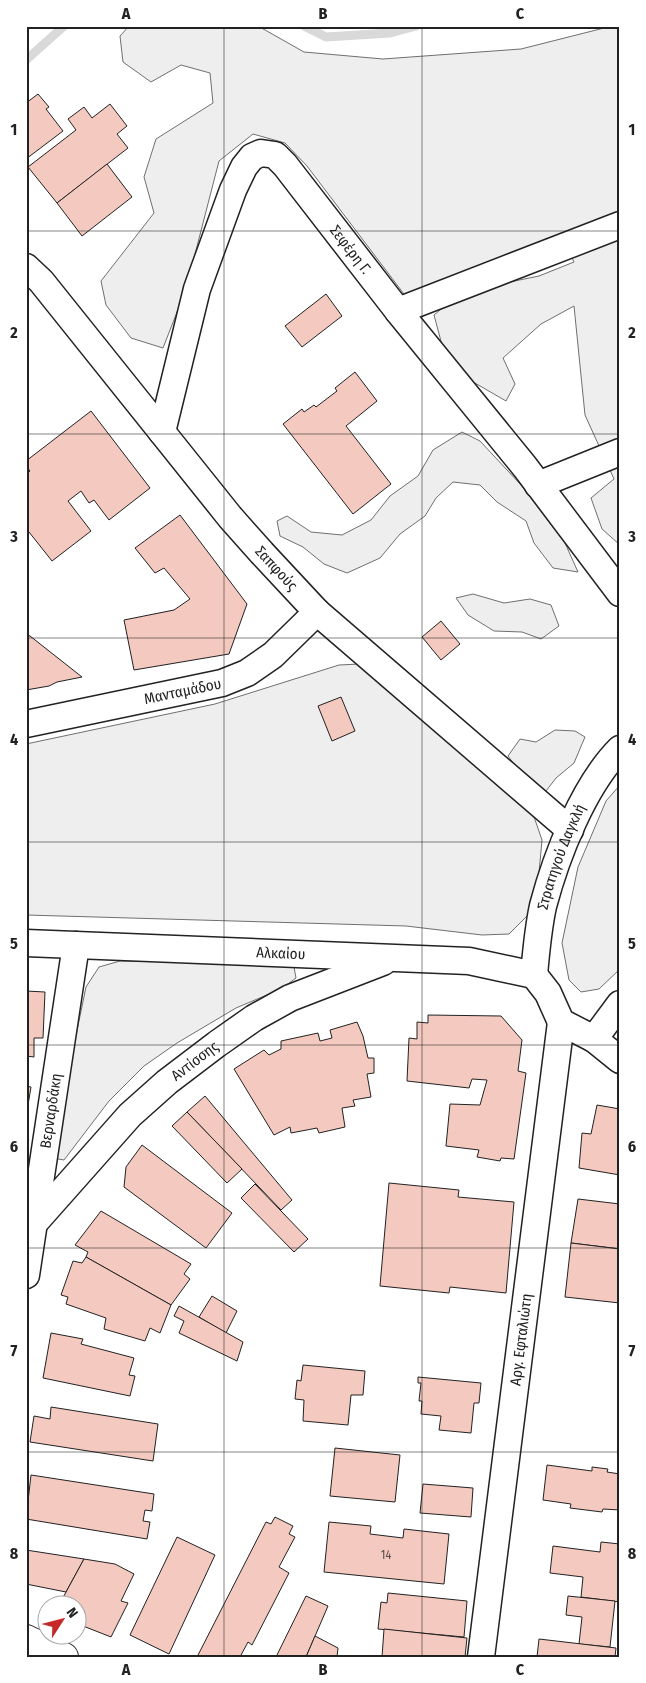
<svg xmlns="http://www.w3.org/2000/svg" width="646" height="1683" font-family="'Fira Sans Condensed',sans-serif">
  <rect width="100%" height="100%" fill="#fff"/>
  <g fill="#eee" stroke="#6f6f6f">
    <polygon points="129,26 258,26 304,52 383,59 521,49 612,26 620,26 620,545 602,529 591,498 614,479 585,415 574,306 541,324 503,358 515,384 506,401 468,379 442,345 434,315 453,299 495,285 539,276 574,262 561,235 407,298 307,166 285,143 253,134 219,161 186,289 163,348 131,338 106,305 101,281 154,213 144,177 156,139 213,103 210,73 181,65 151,82 123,62 120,36"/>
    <polygon points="462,432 480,441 521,485 565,543 578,572 553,568 534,543 526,521 497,502 480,485 453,482 436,498 425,516 400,534 380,558 347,573 324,564 303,547 280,536 277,521 287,516 311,532 342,535 371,520 390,496 418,476 433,450"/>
    <polygon points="473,594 504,603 530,599 551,605 559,626 541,639 522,632 494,631 468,615 456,598"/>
    <polygon points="360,664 532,811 542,840 538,884 532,911 509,934 482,935 406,926 26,915 26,744 215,704 339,665"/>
    <polygon points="555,730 575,731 585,737 574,763 556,778 546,791 524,777 508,756 520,739 536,742"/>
    <polygon points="620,785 620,969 599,989 581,992 569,980 562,943 578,867 606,801"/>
    <polygon points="120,961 278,963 294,967 296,978 281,989 236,1008 177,1043 144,1066 109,1101 64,1160 53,1158 55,1137 86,987 99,967"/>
  </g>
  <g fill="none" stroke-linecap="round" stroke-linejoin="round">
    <g stroke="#d9d9d9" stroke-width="9">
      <polyline points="304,26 326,37 390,33 416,26"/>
      <polyline points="26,60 64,26"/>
    </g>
  </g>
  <g fill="#f3c9c0" stroke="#222">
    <polygon points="38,94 49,107 46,109 63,131 26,159 26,103"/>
    <polygon points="110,104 127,126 117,134 128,148 57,203 28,167 76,130 68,119 84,107 92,118"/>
    <polygon points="107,164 132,197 82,236 57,203"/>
    <polygon points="326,294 342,316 302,347 285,326"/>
    <polygon points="355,372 377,401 346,426 391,484 353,514 283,424 302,409 304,412 314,405 316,407 337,391 335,388"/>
    <polygon points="91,411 150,488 109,520 94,500 89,503 81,491 68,501 91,531 52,561 29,532 26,534 26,474 30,471 26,466 26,461"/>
    <polygon points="180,515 247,604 229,654 134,670 124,620 174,610 190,599 164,568 155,573 135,548"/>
    <polygon points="441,621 460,644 441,660 422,637"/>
    <polygon points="26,634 30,636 82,677 57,682 49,686 26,690"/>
    <polygon points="341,697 355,731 332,741 318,706"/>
    <polygon points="26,991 45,992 43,1038 34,1038 34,1057 26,1056"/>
    <polygon points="428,1015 501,1016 522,1040 518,1071 526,1073 514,1159 501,1158 500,1161 477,1157 479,1150 446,1146 450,1104 480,1105 487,1080 472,1079 469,1088 407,1081 409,1038 417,1039 417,1022 428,1023"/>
    <polygon points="357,1022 363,1036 368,1058 374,1058 374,1073 367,1074 371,1097 353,1100 355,1106 342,1108 345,1127 319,1133 317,1128 291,1133 290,1127 274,1135 234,1069 264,1050 269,1055 281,1049 281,1041 318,1033 320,1041 332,1038 330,1030"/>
    <polygon points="26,1086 31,1087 26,1117"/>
    <polygon points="205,1096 292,1200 281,1210 187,1112"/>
    <polygon points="597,1105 620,1109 620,1175 579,1168 582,1133 591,1134"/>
    <polygon points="187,1112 242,1169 227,1183 172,1126"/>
    <polygon points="142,1145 232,1213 206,1248 124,1187 126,1167"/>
    <polygon points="389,1183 459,1190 458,1197 514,1202 506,1293 450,1287 449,1293 380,1286"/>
    <polygon points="255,1184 308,1239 294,1252 241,1198"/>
    <polygon points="578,1199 620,1204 620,1249 571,1243"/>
    <polygon points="101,1211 191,1264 184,1274 190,1279 171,1305 86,1257 88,1252 75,1245"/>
    <polygon points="571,1243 620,1249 620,1303 565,1297"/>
    <polygon points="86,1257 171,1305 160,1333 150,1328 145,1341 104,1329 106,1318 66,1304 68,1297 61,1295 73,1261 82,1263"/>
    <polygon points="212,1296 237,1311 226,1333 199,1317"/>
    <polygon points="179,1306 243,1342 237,1361 179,1333 184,1321 174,1316"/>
    <polygon points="51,1333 83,1339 81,1344 134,1358 129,1375 135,1376 130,1396 43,1378"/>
    <polygon points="303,1365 365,1371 363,1395 351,1395 348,1425 303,1421 304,1400 295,1399 297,1380 301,1381"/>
    <polygon points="418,1377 481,1383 479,1403 474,1403 471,1433 439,1430 441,1416 421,1414 422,1401 419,1401 421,1383 418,1383"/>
    <polygon points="51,1407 158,1424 153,1461 30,1442 34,1416 50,1419"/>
    <polygon points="335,1448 400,1455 395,1502 330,1496"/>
    <polygon points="547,1465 592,1471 592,1467 608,1469 607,1472 620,1474 620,1510 603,1509 602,1512 570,1508 571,1504 543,1500"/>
    <polygon points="31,1475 154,1494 152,1511 145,1510 143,1521 150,1522 147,1539 26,1519"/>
    <polygon points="423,1484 473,1488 471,1517 420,1513"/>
    <polygon points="275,1517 293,1526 289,1534 295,1537 279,1567 289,1573 252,1645 248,1642 240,1657 197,1657 266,1522 271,1524"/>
    <polygon points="329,1522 371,1526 370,1534 403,1538 404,1529 449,1534 444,1584 324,1572"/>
    <polygon points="177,1537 215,1555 169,1654 130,1635"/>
    <polygon points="601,1542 620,1544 620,1602 581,1597 583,1577 550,1573 553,1546 600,1552"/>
    <polygon points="26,1550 84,1559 66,1592 26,1584"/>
    <polygon points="84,1559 115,1564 134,1574 121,1601 128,1603 111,1637 78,1624 78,1606 59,1605"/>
    <polygon points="388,1593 467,1601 464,1637 378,1629 381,1602 387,1603"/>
    <polygon points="306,1596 328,1606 306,1657 276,1657"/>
    <polygon points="568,1596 615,1601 610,1647 579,1644 582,1617 566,1615"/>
    <polygon points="384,1629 467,1638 465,1657 382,1657"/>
    <polygon points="315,1636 338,1648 337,1657 306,1657"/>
    <polygon points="539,1639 616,1648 615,1657 537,1657"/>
  </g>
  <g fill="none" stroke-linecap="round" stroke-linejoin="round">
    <g stroke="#222" stroke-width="29">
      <g id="minor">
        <path id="s1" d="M26,267L41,281L230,517L262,553L317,612L570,830"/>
        <polyline points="398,311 620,225"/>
        <path id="s2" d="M162,432L197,289L233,190L244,167L252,157L261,153L275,155L285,165L398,311L525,467L620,593"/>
        <polyline points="538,485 620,452"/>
        <path id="s3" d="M26,724L222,683L247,673L273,655L317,612"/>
        <path id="s4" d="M26,943L469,961L534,975"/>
        <path id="s5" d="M534,975C536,952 538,929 543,906C556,857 583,786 620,749"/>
        <polyline points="534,975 548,993 561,1022 594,1039 620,1060"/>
        <polyline points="594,1039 620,1004"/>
        <path id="s6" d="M36,1221L130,1115L167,1082L217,1044L254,1018L290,998L383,962"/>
        <path id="s7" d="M26,1275L76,945"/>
        <path id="s8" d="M481,1657L561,1022"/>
      </g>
    </g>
    <g stroke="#222" stroke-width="30">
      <polyline id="tertiary" points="26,1639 64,1657"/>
    </g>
    <use href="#minor" stroke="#fff" stroke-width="26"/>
    <use href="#tertiary" stroke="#fff" stroke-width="28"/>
  </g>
  <path fill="none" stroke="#222" stroke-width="1" stroke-opacity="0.55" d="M224,26V1657M422,26V1657M26,231H620M26,434H620M26,638H620M26,842H620M26,1045H620M26,1248H620M26,1452H620"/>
  <g text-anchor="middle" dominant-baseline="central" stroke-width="4" stroke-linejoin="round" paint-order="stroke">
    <g font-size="12" fill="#564c4a">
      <text x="386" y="1555">14</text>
    </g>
    <g font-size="15" fill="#222" stroke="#fff">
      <text stroke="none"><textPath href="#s2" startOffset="436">Σεφέρη Γ.</textPath></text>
      <text stroke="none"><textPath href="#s1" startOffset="392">Σαπφούς</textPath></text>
      <text stroke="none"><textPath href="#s3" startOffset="160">Μανταμάδου</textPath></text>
      <text stroke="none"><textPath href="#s5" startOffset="122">Στρατηγού Δαγκλή</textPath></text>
      <text stroke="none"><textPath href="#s4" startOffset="255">Αλκαίου</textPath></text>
      <text stroke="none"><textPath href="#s6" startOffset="226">Αντίσσης</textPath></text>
      <text stroke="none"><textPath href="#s7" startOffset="166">Βερναρδάκη</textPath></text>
      <text stroke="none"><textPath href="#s8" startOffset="320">Αργ. Εφταλιώτη</textPath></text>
    </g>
  </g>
  <rect width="646" height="1683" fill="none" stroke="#ffffff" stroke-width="55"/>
  <g transform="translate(62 1620) rotate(54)"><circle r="24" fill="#ffffff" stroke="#a7a7a7"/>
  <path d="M0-4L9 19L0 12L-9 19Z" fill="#c62828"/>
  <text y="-8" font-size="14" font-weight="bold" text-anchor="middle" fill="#222222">N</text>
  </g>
  <rect x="28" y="28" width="590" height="1628" fill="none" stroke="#222" stroke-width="2"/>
  <g font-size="16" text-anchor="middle" font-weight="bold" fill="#222">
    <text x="126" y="19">A</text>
    <text x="323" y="19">B</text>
    <text x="520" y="19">C</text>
    <text x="14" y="135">1</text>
    <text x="632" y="135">1</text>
    <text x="14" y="338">2</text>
    <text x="632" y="338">2</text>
    <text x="14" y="542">3</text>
    <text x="632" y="542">3</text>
    <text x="14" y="745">4</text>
    <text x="632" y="745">4</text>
    <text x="14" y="949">5</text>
    <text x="632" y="949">5</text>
    <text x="14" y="1152">6</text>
    <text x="632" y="1152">6</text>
    <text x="14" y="1356">7</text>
    <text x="632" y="1356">7</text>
    <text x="14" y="1559">8</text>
    <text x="632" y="1559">8</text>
    <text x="126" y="1675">A</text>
    <text x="323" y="1675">B</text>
    <text x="520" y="1675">C</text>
  </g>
</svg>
